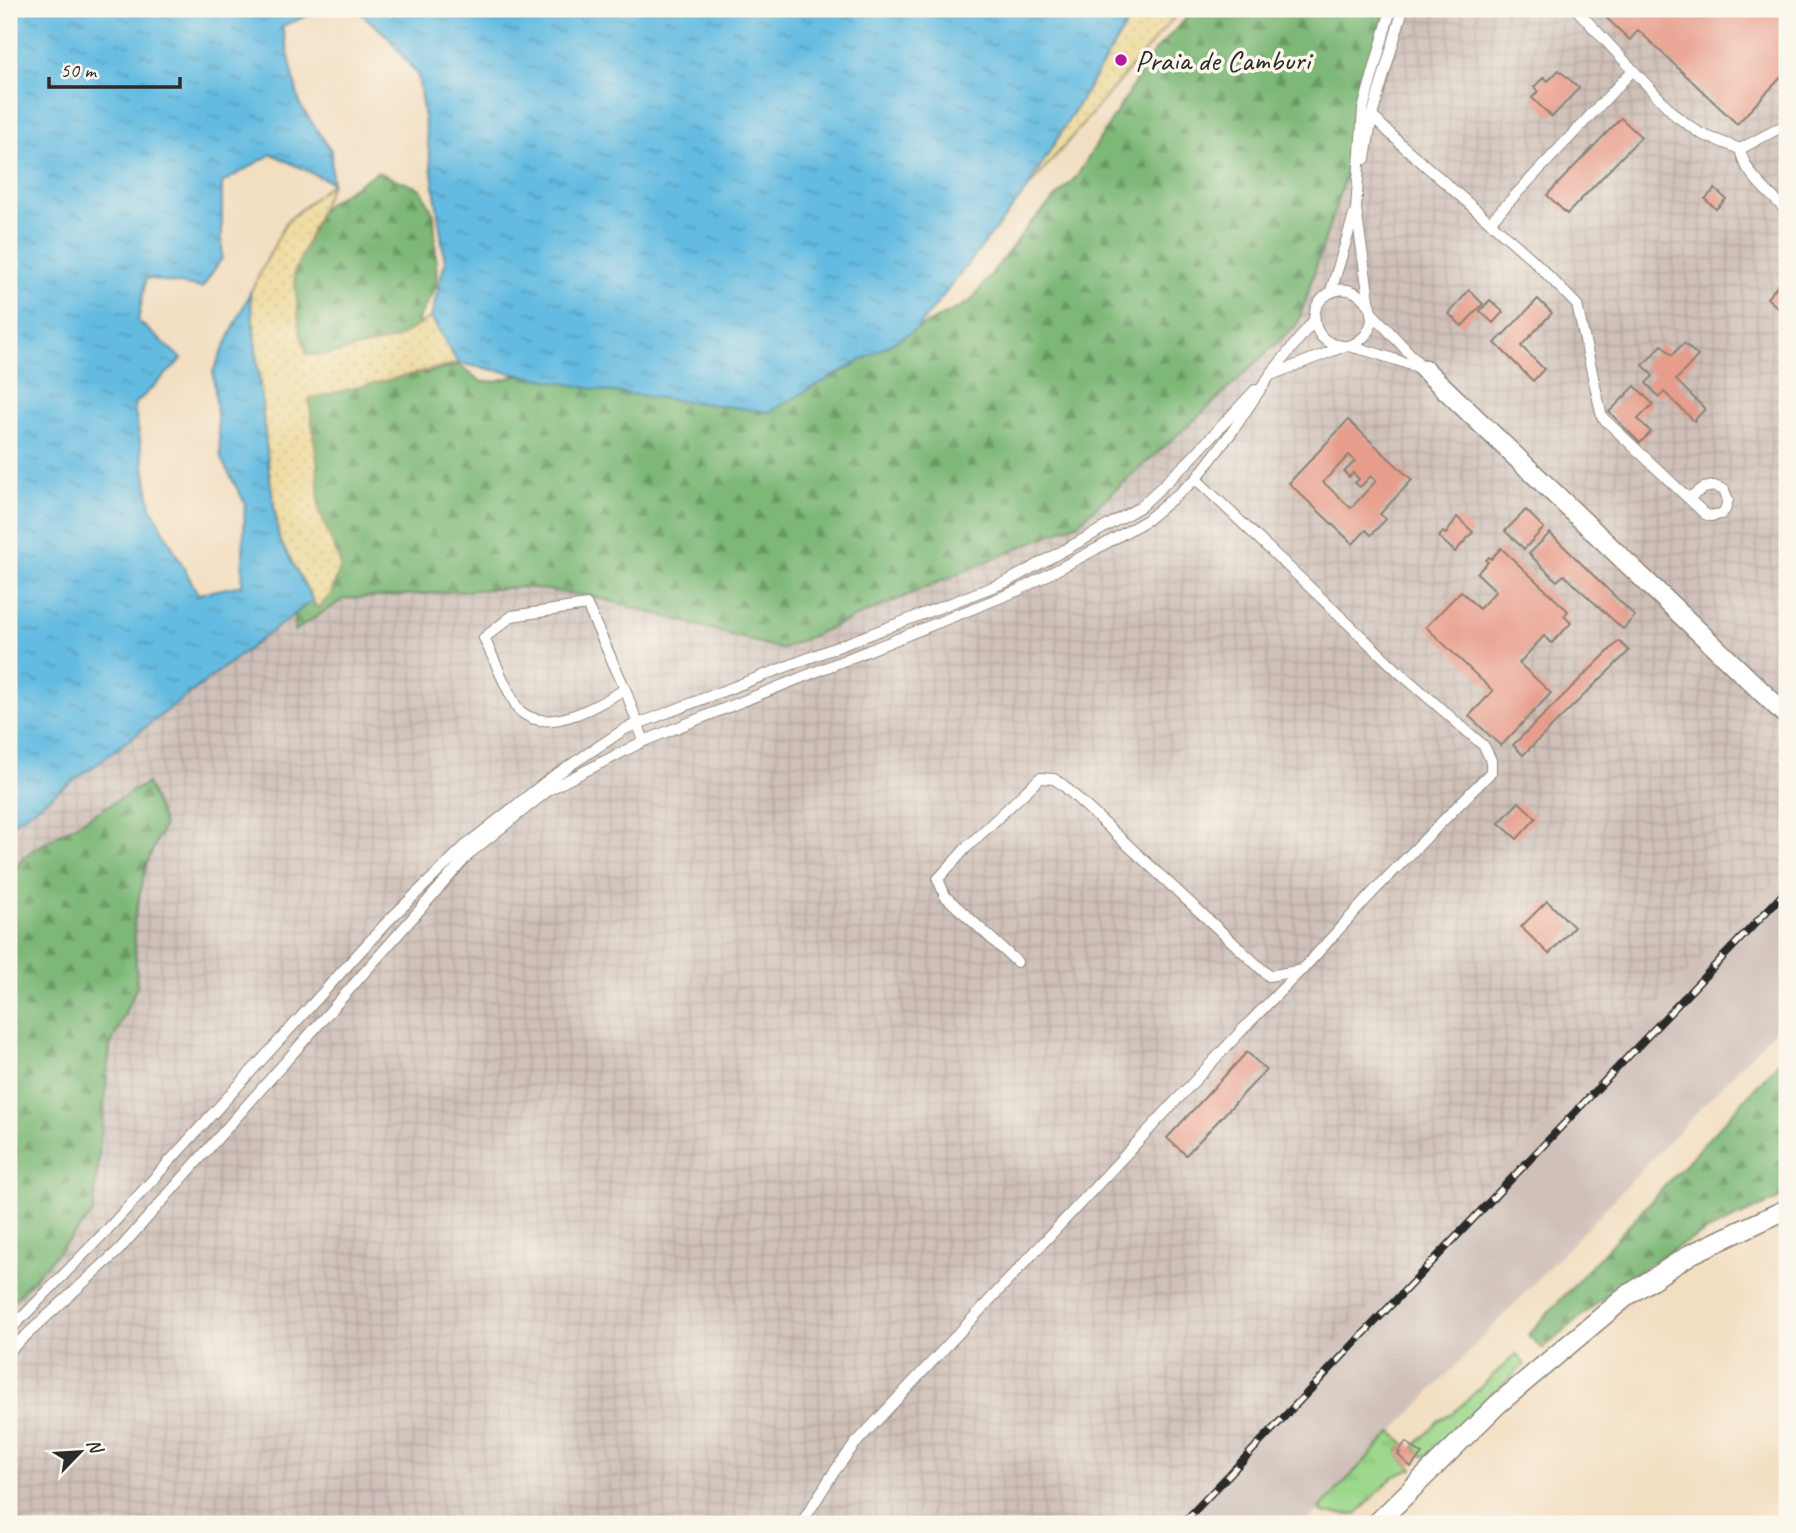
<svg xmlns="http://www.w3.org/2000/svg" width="1796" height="1533" font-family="Caveat,sans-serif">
  <defs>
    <pattern id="industrial-grid" width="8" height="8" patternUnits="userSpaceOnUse" patternTransform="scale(1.75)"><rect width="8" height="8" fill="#cfc1ba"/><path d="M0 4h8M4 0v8" fill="none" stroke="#b2a6a0"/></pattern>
    <pattern id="grass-tufts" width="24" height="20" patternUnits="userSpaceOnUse" patternTransform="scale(1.75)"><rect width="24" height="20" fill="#9cd78b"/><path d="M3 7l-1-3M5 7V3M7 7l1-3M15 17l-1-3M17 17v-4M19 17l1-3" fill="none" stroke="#87b978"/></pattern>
    <pattern id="forest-firs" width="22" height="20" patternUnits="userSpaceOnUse" patternTransform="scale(1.75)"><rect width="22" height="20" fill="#7db877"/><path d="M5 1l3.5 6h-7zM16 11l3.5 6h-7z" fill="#679662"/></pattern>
    <pattern id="sand-dots" width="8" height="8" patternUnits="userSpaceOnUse" patternTransform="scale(1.75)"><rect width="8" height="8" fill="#eeda9e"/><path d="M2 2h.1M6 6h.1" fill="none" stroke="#cb8" stroke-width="1.8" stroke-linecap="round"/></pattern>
    <pattern id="water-ripples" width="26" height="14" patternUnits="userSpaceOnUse" patternTransform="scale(1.75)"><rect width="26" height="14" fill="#64bbe1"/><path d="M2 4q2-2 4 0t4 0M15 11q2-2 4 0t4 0" fill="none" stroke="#5398b7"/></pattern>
  </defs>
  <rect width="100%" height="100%" fill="#fbf7ec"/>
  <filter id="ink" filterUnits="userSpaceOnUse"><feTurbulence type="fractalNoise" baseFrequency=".0143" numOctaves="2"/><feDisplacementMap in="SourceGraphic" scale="14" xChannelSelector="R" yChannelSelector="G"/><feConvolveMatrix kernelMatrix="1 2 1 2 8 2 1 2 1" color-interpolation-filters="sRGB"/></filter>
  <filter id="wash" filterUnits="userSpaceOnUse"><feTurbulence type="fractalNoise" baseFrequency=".00686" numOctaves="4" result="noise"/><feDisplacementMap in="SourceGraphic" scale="28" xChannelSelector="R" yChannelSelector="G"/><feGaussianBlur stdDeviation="1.57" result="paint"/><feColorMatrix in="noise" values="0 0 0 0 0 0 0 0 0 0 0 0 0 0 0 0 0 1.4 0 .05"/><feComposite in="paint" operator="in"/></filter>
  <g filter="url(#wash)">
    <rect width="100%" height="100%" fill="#f2dec1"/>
    <polygon fill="url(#industrial-grid)" points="1371,9 1787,9 1787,869 1165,1524 9,1524 9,826 97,764 313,600 318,609 423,576 651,567"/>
    <polygon fill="#cfc1ba" points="1787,869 1787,1017 1305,1524 1165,1524"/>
    <g fill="url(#grass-tufts)" stroke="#64815b" stroke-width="2">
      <polygon points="1516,1354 1525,1364 1425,1457 1414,1447 1439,1420 1452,1414"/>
      <polygon points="1392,1432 1405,1444 1398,1451 1400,1453 1399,1456 1413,1469 1393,1477 1356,1515 1326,1514 1319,1509"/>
    </g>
    <g fill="url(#forest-firs)" stroke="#547251" stroke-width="2">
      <polygon points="1195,9 1386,9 1345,177 1298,323 1200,415 1078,523 781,649 596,597 524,587 344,599 294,631 298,531 276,257 329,203 377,172 421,189 434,215 437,285 418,319 424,374 459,365 482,382 497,381 536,370 766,395 831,378 901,337 970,302 1028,226 1077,176 1153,53"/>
      <polygon points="147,783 164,825 146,865 134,922 137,986 110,1047 93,1213 9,1306 9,1168 18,1150 9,1145 9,878 23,858 33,850"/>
      <path d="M1787,1053V1195C1743,1215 1698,1233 1657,1259C1616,1285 1580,1317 1543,1349L1528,1335Z"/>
    </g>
    <g fill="url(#sand-dots)" stroke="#8c8264" stroke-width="2">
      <polygon points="1136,9 1181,9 1025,192"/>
      <polygon points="332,183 294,273 300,333 307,355 327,355 396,339 431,317 458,363 309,399 317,461 319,510 341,565 331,594 318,609 279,539 269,472 250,293 286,222"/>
    </g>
    <g fill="url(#water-ripples)" stroke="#487386" stroke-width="2">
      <polygon points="9,9 325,9 282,26 300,105 331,150 332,183 272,154 222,183 222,258 202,288 146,278 138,321 182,359 134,405 151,507 198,594 242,585 245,503 221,459 213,371 250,293 269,472 279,539 313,600 97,764 9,826"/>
      <polygon points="356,9 1136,9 1025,192 917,329 769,412 605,391 458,363 431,317 445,262 418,76 387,36"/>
    </g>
    <g id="blocks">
      <g fill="#e89d8c" fill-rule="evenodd">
        <polygon points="1597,9 1782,9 1787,14 1787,71 1737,124 1638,30 1630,40"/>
        <polygon points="1559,70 1579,88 1552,117 1532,98 1538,91 1534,87 1544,77 1548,81"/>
        <polygon points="1621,118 1641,137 1567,214 1547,195"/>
        <polygon points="1715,189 1726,199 1716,209 1705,199"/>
        <polygon points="1787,275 1787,316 1767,298"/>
        <polygon points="1469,290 1483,304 1462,326 1449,314"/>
        <polygon points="1538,299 1552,313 1521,346 1544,369 1533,381 1495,343"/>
        <polygon points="1490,300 1503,312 1493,323 1480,311"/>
        <polygon points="1684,343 1698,356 1676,380 1705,409 1694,421 1664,392 1659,397 1646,383 1653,376 1643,365 1662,345 1672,355"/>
        <polygon points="1635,386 1653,404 1638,419 1651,432 1640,443 1609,412"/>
        <path d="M1348,420L1412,480L1380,514L1386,519L1371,535L1366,530L1353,544L1289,483ZM1349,455L1355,461L1344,472L1349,477L1353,473L1359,479L1355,483L1360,487L1371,476L1376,481L1351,508L1323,482Z"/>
        <polygon points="1526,510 1544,528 1524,549 1505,531"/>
        <polygon points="1457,517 1473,532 1455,552 1439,537 1443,532 1446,534"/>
        <polygon points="1550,533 1635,616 1623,629 1564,575 1557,581 1529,554"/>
        <polygon points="1501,548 1568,611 1564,616 1571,623 1552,643 1544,636 1519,663 1551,693 1501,746 1469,716 1493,691 1426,627 1461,591 1479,609 1496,591 1477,573 1488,562 1486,560 1489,557 1491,559"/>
        <polygon points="1619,641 1629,651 1523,755 1513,745"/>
        <polygon points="1519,802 1536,818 1517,839 1499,823"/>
        <polygon points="1547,901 1574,927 1549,954 1521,927"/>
        <polygon points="1247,1052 1266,1070 1186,1155 1167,1138"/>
        <polygon points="1406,1442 1422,1454 1411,1467 1398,1455 1400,1453 1398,1452"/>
      </g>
    </g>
  </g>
  <g filter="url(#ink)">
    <use href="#blocks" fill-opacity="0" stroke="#8e8476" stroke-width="2"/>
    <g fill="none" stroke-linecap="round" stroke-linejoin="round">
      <g stroke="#8e8476" stroke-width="12">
        <g id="lane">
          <polyline points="1576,9 1676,116 1701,134 1740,149 1787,124"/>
          <polyline points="1372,116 1403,146 1532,259 1577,305 1602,417 1705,514 1710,516 1721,514 1725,510 1728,500 1724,490 1714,486 1704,488 1688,498"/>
          <path d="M1740,149C1745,175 1769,192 1787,211"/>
          <polyline points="1365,159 1372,116 1403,9"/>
          <polyline points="1490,222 1633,70"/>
          <polyline points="1331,291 1354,215"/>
          <path d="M1368,305C1347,270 1299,301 1319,333C1321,337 1326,341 1331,343C1337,347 1345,345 1352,347C1376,352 1400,362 1424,369"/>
          <polyline points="1371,312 1424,369"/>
          <path d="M1349,346C1362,341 1369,334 1372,320L1356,209L1363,109L1391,9"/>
          <polyline points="1271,375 1345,346"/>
          <path d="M625,689C599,705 548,736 520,711C513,705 490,650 484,638L512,616L587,605L625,689L644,741"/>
          <polyline points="1017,962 945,896 938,879 967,847 1040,778 1054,779 1063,785 1269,976 1302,970 1373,892 1491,772 1491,760 1484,746 1400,673 1196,479"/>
          <polyline points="9,1331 107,1230 387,922 466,845 548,780 625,729 1008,581 1086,538 1140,507 1189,461 1255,390"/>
          <polyline points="9,1351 118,1251 470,853 550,789 644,741 1019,590 1096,549 1147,520 1196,479 1234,429 1270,375 1315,319"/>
          <polyline points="801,1524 834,1472 855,1444 1244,1028 1301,970"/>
        </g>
      </g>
      <g stroke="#8e8476" stroke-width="22">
        <g id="street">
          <polyline points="1424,369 1787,716"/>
          <polyline points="1376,1524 1498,1404 1628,1295 1691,1254 1787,1209"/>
        </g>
      </g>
      <use href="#lane" stroke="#fff" stroke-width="10"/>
      <use href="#street" stroke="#fff" stroke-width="19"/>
      <g stroke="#2b2b2b" stroke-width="8">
        <polyline id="rail" points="1182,1524 1787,890"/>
      </g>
      <use href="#rail" stroke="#fbf7ec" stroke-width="5" stroke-dasharray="16" stroke-linecap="butt"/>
    </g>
  </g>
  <circle fill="#b5179e" stroke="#fbf7ec" stroke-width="2.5" cx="1121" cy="60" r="7"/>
  <g text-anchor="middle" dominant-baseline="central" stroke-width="7" stroke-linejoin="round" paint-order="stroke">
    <g font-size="30" fill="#2b2b2b" stroke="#fbf7ec" text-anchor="start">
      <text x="1135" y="60">Praia de Camburi</text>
    </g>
  </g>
  <rect width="1796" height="1533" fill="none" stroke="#fbf7ec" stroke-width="35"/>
  <g transform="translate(80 1452) rotate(65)" stroke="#fbf7ec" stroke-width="5" paint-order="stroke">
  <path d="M0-5L12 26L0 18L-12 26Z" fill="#2b2b2b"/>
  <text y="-10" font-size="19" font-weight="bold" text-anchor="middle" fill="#2b2b2b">N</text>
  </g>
  <path d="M49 77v10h131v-10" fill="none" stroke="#2b2b2b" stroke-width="3.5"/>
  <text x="60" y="77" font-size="21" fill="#2b2b2b" stroke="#fbf7ec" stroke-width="5" paint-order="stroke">50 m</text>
</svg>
